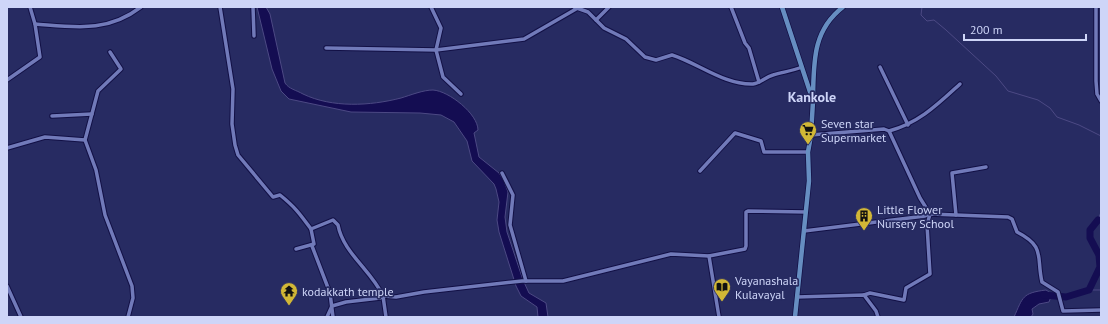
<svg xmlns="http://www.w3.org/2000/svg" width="1108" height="324" font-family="'PT Sans',sans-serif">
  <rect width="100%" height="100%" fill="#272b62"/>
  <g fill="#140d52" stroke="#4c4984">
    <path d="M257,7H266L270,14L285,83C289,89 296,90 303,94C332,108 370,106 401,98C411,95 423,90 433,90C449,91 478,114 478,130L474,133L479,157L499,173L504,181L508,192L505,217L507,232L523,280L529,293L546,303L548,317H538L537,307L521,296L516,286L499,232L497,220L499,202L496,189L494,184L472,161L467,141L454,122L441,115L420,113L351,112L289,99L281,91L272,69Z"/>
    <path d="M1046,290L1052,294L1049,302L1039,304L1032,309L1033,314L1031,317H1014C1023,297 1022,293 1046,290Z"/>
  </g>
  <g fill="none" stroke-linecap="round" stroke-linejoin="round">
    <g stroke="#4c4984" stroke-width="1">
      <polyline points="922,7 921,15 927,21 934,20 946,30 996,76 1008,91 1038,100 1050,108 1057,117 1079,125 1101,136"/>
      <polyline points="1098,220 1101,212"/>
      <polyline points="1089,290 1101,290"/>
    </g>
    <polyline stroke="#140d52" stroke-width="7" points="1044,295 1066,297 1089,290 1100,267 1099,255 1090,238 1090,230 1098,220"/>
    <g stroke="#121045" stroke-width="5.5">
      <g id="street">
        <path d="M220,7L233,89L232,124L235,145L238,155L273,197L280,195C295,207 300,214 311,229L333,220L338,225C343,253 372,271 383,296L380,298L346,302L332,306L327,317"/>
        <polyline points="253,7 254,36"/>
        <polyline points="431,7 441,28 436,50 443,77 461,94"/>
        <path d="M574,7L588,12L604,28L626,39L645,57L656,60L672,55C698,63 724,85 753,84C761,83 765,77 773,75C783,72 792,71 802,67"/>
        <polyline points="731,7 745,43 749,48 759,82"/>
        <polyline points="1096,7 1096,81 1097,94 1101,101"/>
        <polyline points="596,20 609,7"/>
        <path d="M35,24C75,27 107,33 141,7"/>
        <polyline points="326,48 436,50 524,39 576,9"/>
        <polyline points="880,67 908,125"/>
        <polyline points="7,80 40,57 35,24 30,7"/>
        <polyline points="52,116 92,114"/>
        <path d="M889,131C919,123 938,104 960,84"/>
        <path d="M811,135L884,129L889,131L920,198L930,214L1008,217L1012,219L1017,232C1046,247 1036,256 1042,282L1058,292L1063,311L1101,310"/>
        <polyline points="85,140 96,170 105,215 132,286 133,298 128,317"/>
        <polyline points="7,148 45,137 85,140 98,91 121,69 110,52"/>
        <polyline points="700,171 735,133 761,141 764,152 808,152"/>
        <polyline points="502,173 513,195 510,225 526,281"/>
        <polyline points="956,215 952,173 986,167"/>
        <polyline points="804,231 925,216 930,214"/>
        <polyline points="312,246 330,293 333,317"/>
        <polyline points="296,249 314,244 311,229"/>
        <polyline points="709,256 719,317"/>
        <polyline points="7,286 21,317"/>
        <polyline points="864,295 870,293 904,300 906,288 930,274 927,225 930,214"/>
        <polyline points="797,297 864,295 876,311 878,317"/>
        <polyline points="386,317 383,296 396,297 424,292 522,281 563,281 671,254 709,256 745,249 746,246 746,212 748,211 806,212"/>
      </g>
    </g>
    <g stroke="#121045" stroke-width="6">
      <g id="secondary">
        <polyline points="782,7 813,101 811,135 808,152 809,181 795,317"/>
        <path d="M813,97C814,63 812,31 843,7"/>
      </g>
    </g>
    <use href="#street" stroke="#717ab9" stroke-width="3.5"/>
    <use href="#secondary" stroke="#668ec1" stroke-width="4.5"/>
  </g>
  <defs>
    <g id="supermarket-pin" transform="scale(0.9)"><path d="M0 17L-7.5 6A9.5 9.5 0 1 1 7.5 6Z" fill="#d2b736" stroke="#272b62"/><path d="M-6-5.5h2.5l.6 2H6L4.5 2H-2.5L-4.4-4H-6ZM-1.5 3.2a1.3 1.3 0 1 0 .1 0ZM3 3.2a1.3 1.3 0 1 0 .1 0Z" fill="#111"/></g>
    <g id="building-pin" transform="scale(0.9)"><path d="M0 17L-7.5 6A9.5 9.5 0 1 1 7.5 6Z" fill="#d2b736" stroke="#272b62"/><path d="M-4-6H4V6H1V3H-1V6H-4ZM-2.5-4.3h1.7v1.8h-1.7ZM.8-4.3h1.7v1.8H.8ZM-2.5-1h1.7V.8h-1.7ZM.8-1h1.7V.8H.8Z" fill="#111"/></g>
    <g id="library-pin" transform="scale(0.9)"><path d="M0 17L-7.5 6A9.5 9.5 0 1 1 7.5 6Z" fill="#d2b736" stroke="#272b62"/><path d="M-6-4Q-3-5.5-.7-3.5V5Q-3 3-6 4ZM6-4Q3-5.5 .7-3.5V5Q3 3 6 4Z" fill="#111"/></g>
    <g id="temple-pin" transform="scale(0.9)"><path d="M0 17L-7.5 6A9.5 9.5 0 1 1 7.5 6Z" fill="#d2b736" stroke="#272b62"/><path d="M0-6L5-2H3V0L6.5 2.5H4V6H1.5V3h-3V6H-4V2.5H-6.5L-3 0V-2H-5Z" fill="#111"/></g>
  </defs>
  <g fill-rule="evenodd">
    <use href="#supermarket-pin" x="808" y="130"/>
    <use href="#building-pin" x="864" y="216"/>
    <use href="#library-pin" x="722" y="287"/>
    <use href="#temple-pin" x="289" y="291"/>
  </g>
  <g text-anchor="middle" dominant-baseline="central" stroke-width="3.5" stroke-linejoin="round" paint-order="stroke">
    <g font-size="12" fill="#ced5f8" stroke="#272b62" text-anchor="start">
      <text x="821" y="123">Seven star<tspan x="821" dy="14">Supermarket</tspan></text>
      <text x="877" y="209">Little Flower<tspan x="877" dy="14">Nursery School</tspan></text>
      <text x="735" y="280">Vayanashala<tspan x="735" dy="14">Kulavayal</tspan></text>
      <text x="302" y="291">kodakkath temple</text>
    </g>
    <g font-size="14" font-weight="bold" fill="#ced5f8" stroke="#272b62">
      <text x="812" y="97">Kankole</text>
    </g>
  </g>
  <rect width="1108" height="324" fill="none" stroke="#ced5f8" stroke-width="16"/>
  <path d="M964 34v6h122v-6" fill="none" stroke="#ced5f8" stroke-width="2"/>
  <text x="970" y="34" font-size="12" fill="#ced5f8" stroke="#272b62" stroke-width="3" paint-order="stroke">200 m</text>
</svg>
